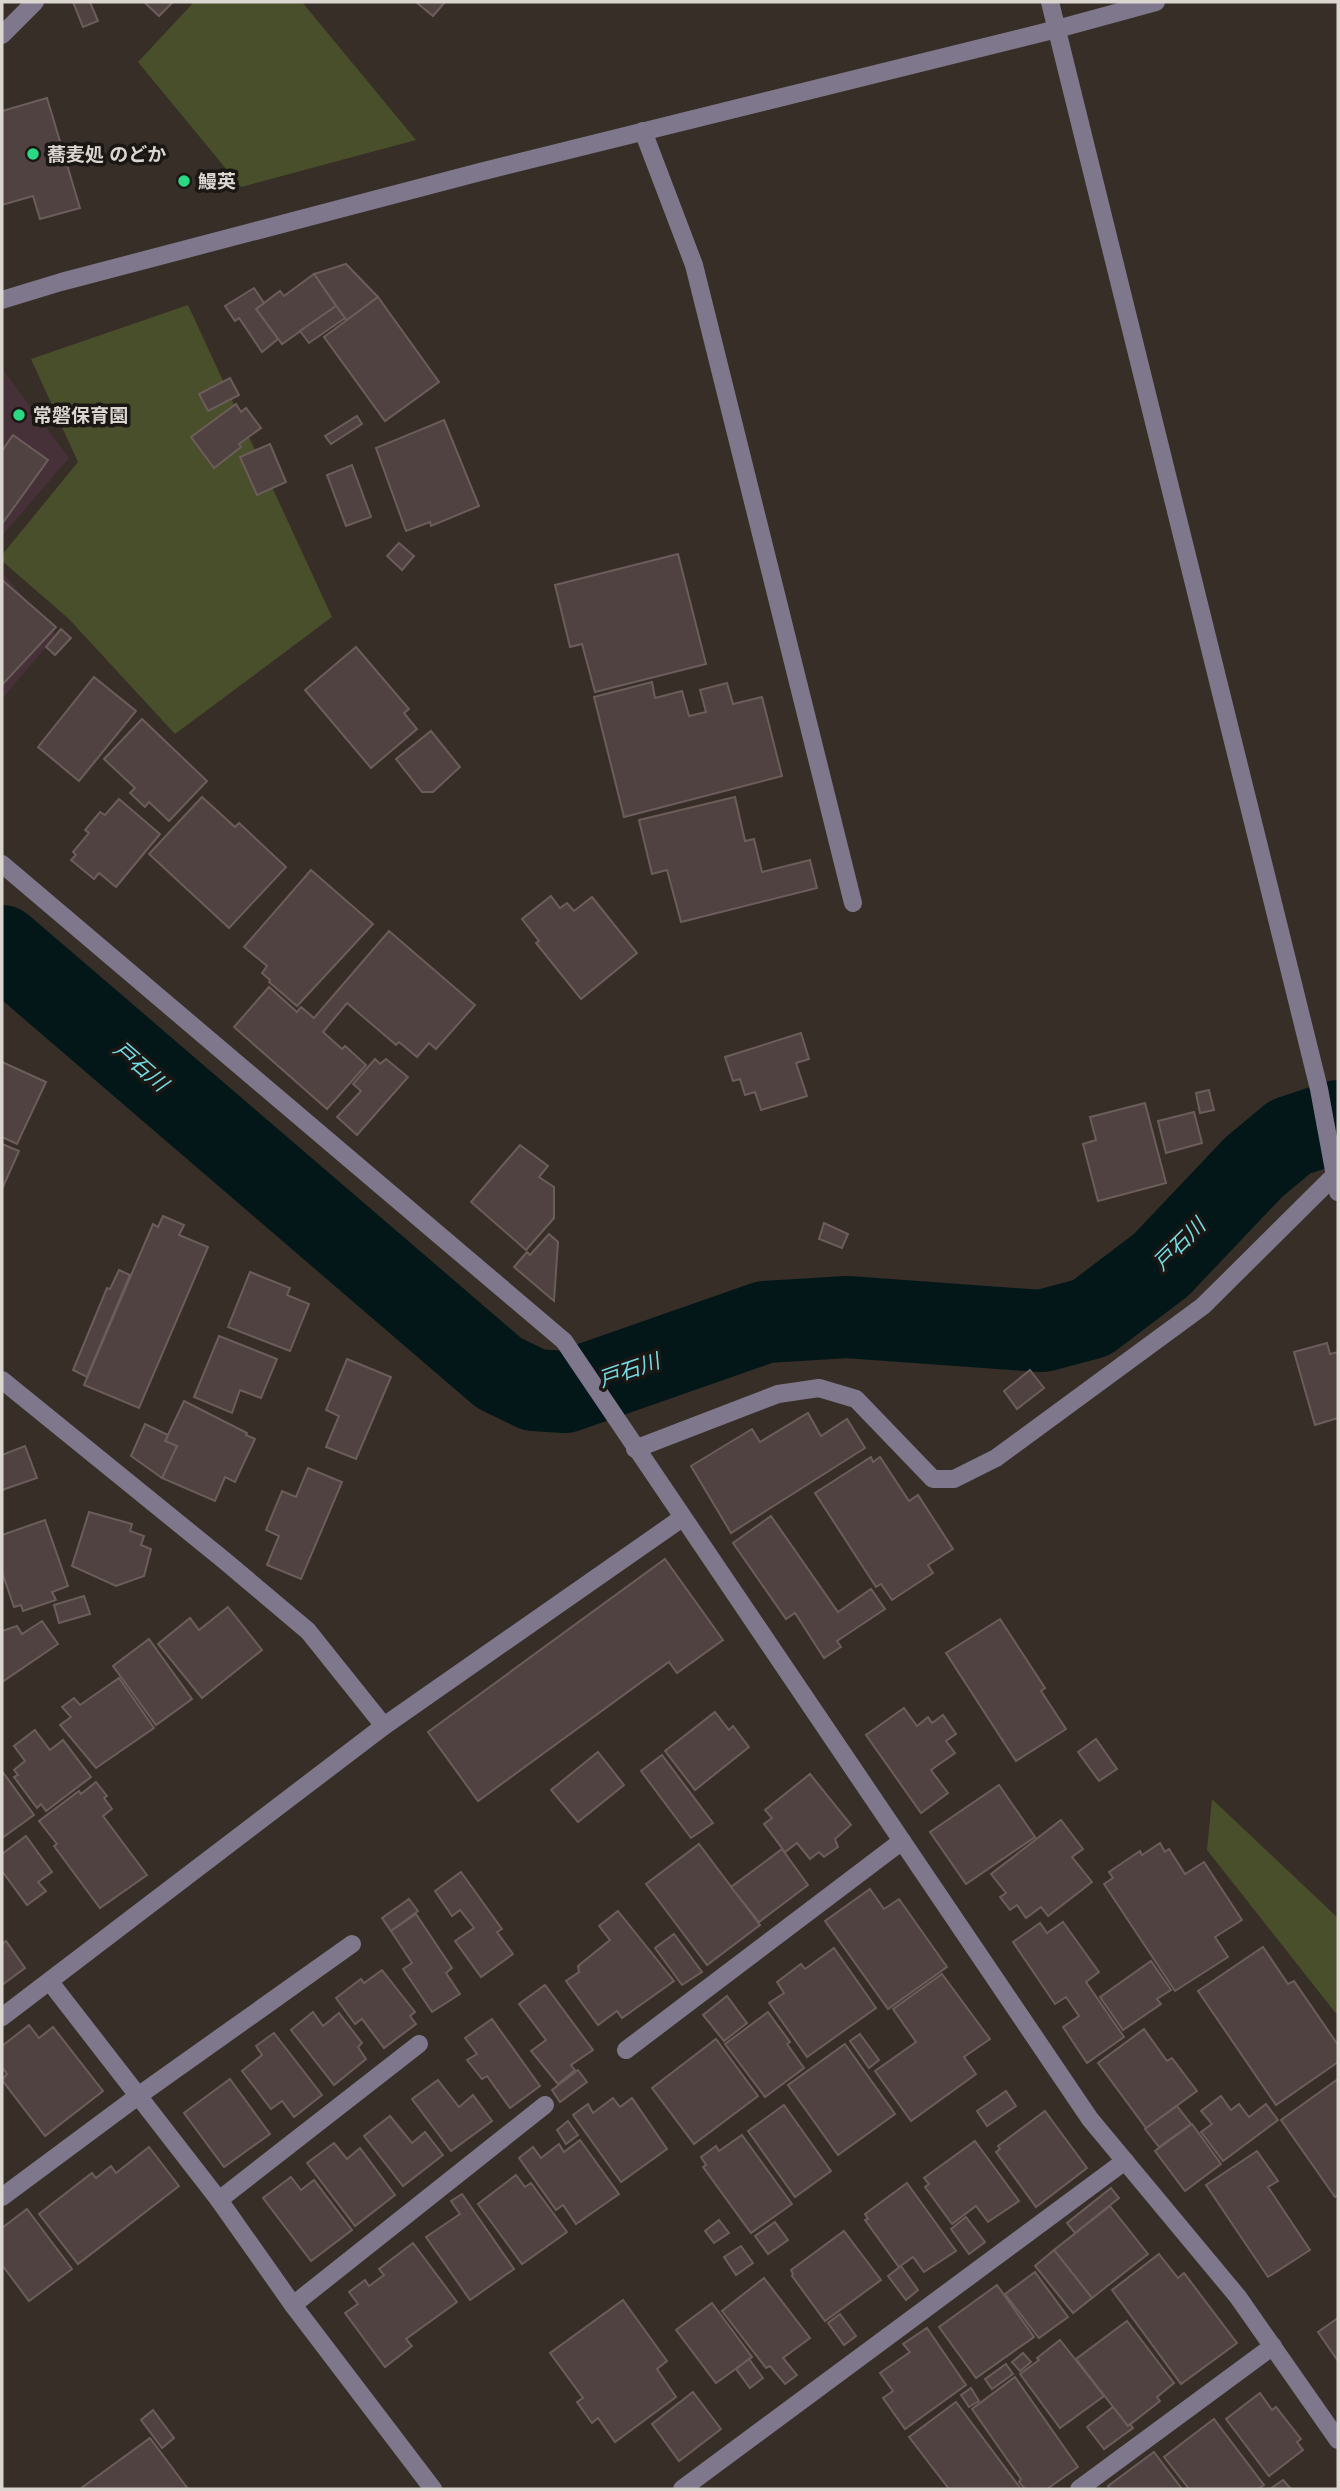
<svg xmlns="http://www.w3.org/2000/svg" width="1340" height="2491" font-family="Helvetica,'Noto Sans JP',sans-serif">
  <rect width="100%" height="100%" fill="#372e27"/>
  <g fill="#453137">
    <polygon points="3,370 69,458 2,536 2,371"/>
    <polygon points="2,572 56,635 2,699"/>
  </g>
  <g fill="#494f2a">
    <polygon points="194,2 302,2 416,140 241,187 138,62"/>
    <polygon points="188,305 332,617 175,734 68,618 2,561 2,555 78,462 31,359"/>
    <polygon points="1212,1799 1338,1918 1338,2016 1207,1850"/>
  </g>
  <g fill="none" stroke-linecap="round" stroke-linejoin="round">
    <polyline stroke="#031719" stroke-width="82" points="2,946 499,1373 534,1390 565,1392 765,1322 847,1317 1042,1331 1091,1318 1161,1265 1254,1167 1290,1137 1338,1121"/>
  </g>
  <g fill="#4f4240" stroke="#6b5d5a" stroke-width="2">
    <polygon points="73,2 90,2 98,21 83,27"/>
    <polygon points="144,2 173,2 159,16"/>
    <polygon points="416,2 445,2 433,16"/>
    <polygon points="47,98 80,208 40,219 33,196 2,205 2,111"/>
    <polygon points="346,264 378,297 347,321 314,274"/>
    <polygon points="314,274 336,306 282,344 256,309 280,291 284,296"/>
    <polygon points="254,288 264,303 256,309 278,339 262,352 239,318 235,321 225,306"/>
    <polygon points="378,297 439,382 385,421 324,337"/>
    <polygon points="336,306 345,318 309,343 300,331"/>
    <polygon points="230,378 239,395 208,411 199,394"/>
    <polygon points="236,404 241,412 246,408 261,428 239,444 241,447 214,468 191,437"/>
    <polygon points="357,416 362,424 331,444 325,436"/>
    <polygon points="444,420 479,506 431,526 430,522 406,531 376,448"/>
    <polygon points="13,435 48,460 2,524 2,451"/>
    <polygon points="270,444 286,482 257,495 240,457"/>
    <polygon points="352,465 371,517 346,526 327,475"/>
    <polygon points="399,543 414,556 402,570 387,556"/>
    <polygon points="678,554 706,664 595,692 582,644 570,647 555,585"/>
    <polygon points="2,580 56,627 2,685"/>
    <polygon points="61,629 71,638 55,655 46,647"/>
    <polygon points="356,647 409,709 404,713 417,729 371,768 305,690"/>
    <polygon points="94,677 136,711 79,781 38,747"/>
    <polygon points="652,682 655,698 682,691 689,716 706,712 700,690 727,683 733,704 762,697 782,776 624,817 594,697"/>
    <polygon points="142,719 207,781 169,821 149,802 145,807 130,793 135,788 104,759"/>
    <polygon points="431,731 460,767 433,792 422,792 396,759"/>
    <polygon points="202,797 235,827 239,823 286,867 229,928 149,854"/>
    <polygon points="735,797 745,841 754,839 762,872 810,860 817,888 681,922 667,870 652,874 639,820"/>
    <polygon points="119,799 160,834 116,887 99,873 94,879 71,860 76,855 73,852 89,833 85,830 100,812 105,815"/>
    <polygon points="311,870 373,924 297,1006 269,982 270,980 262,973 267,966 244,947"/>
    <polygon points="551,896 560,908 567,903 574,911 592,897 637,953 581,999 536,943 539,941 522,919"/>
    <polygon points="389,931 475,1005 436,1049 429,1043 417,1057 399,1042 396,1045 347,1003 323,1032 342,1049 345,1046 366,1065 327,1109 234,1027 269,987 297,1012 301,1007 314,1018"/>
    <polygon points="801,1033 809,1059 796,1063 807,1096 761,1110 755,1092 745,1095 740,1079 733,1081 725,1057"/>
    <polygon points="375,1059 380,1064 386,1059 408,1077 357,1135 337,1117 361,1091 353,1084"/>
    <polygon points="2,1062 46,1082 17,1144 2,1137"/>
    <polygon points="1209,1090 1214,1110 1200,1113 1196,1093"/>
    <polygon points="1145,1103 1166,1183 1098,1201 1083,1144 1096,1140 1090,1117"/>
    <polygon points="1194,1112 1202,1143 1166,1153 1158,1121"/>
    <polygon points="2,1144 19,1151 2,1189"/>
    <polygon points="520,1145 548,1166 539,1177 554,1187 554,1218 526,1250 471,1202"/>
    <polygon points="163,1216 184,1225 179,1235 208,1247 139,1408 84,1385 153,1224 158,1227"/>
    <polygon points="824,1223 848,1234 842,1248 819,1239"/>
    <polygon points="549,1234 558,1242 554,1301 514,1267 527,1252 530,1255"/>
    <polygon points="119,1270 130,1275 87,1377 73,1370 107,1288 110,1289"/>
    <polygon points="250,1272 290,1288 287,1295 309,1304 290,1351 228,1327"/>
    <polygon points="219,1336 277,1359 261,1398 240,1390 232,1413 194,1397"/>
    <polygon points="1327,1343 1330,1354 1338,1352 1338,1418 1315,1425 1294,1352"/>
    <polygon points="347,1359 391,1377 356,1459 326,1447 339,1416 326,1410"/>
    <polygon points="1030,1370 1044,1388 1017,1409 1004,1391"/>
    <polygon points="184,1401 247,1433 246,1435 255,1439 235,1482 225,1477 215,1501 162,1478 177,1446 165,1441"/>
    <polygon points="808,1413 821,1436 847,1419 865,1448 731,1533 691,1466 752,1429 760,1442"/>
    <polygon points="145,1424 168,1435 165,1441 177,1446 162,1478 131,1456"/>
    <polygon points="25,1446 37,1478 2,1490 2,1455"/>
    <polygon points="871,1457 873,1462 880,1457 909,1501 918,1495 953,1549 928,1565 933,1573 892,1600 881,1584 876,1587 815,1493"/>
    <polygon points="308,1468 342,1482 301,1579 267,1565 279,1536 266,1530 282,1491 296,1497"/>
    <polygon points="89,1512 132,1524 130,1531 144,1536 141,1545 151,1549 144,1576 116,1586 72,1566"/>
    <polygon points="771,1516 838,1612 871,1589 885,1609 837,1641 841,1647 824,1658 795,1613 786,1619 733,1543"/>
    <polygon points="45,1520 68,1586 52,1592 56,1600 23,1611 21,1605 14,1607 2,1572 2,1535"/>
    <polygon points="665,1559 723,1640 677,1673 669,1662 478,1801 428,1732"/>
    <polygon points="84,1596 90,1614 59,1623 54,1605"/>
    <polygon points="228,1607 262,1650 202,1698 158,1644 190,1618 199,1630"/>
    <polygon points="1000,1619 1045,1688 1041,1691 1066,1729 1016,1761 946,1653"/>
    <polygon points="42,1621 58,1644 2,1682 2,1631 17,1626 22,1634"/>
    <polygon points="149,1639 192,1699 156,1725 113,1666"/>
    <polygon points="119,1678 154,1728 96,1768 60,1725 71,1717 62,1707 74,1698 80,1705"/>
    <polygon points="904,1708 917,1726 928,1717 932,1723 943,1715 956,1734 946,1741 955,1753 931,1770 948,1793 921,1813 866,1735"/>
    <polygon points="715,1712 729,1730 733,1726 749,1747 695,1790 665,1751"/>
    <polygon points="35,1730 50,1750 63,1740 91,1777 46,1811 41,1804 37,1808 14,1777 18,1775 14,1770 25,1761 14,1746"/>
    <polygon points="1096,1739 1117,1769 1099,1781 1078,1752"/>
    <polygon points="598,1752 624,1785 578,1822 551,1790"/>
    <polygon points="662,1755 713,1823 691,1838 641,1771"/>
    <polygon points="2,1771 34,1815 2,1838"/>
    <polygon points="810,1774 851,1825 835,1839 838,1847 824,1857 819,1852 810,1859 797,1843 785,1852 764,1824 772,1818 765,1810"/>
    <polygon points="96,1782 107,1796 104,1798 112,1809 103,1816 147,1875 100,1908 54,1846 57,1844 39,1821 79,1791 81,1794"/>
    <polygon points="999,1785 1035,1837 966,1884 930,1832"/>
    <polygon points="1061,1820 1083,1849 1072,1857 1092,1882 1048,1916 1041,1907 1026,1918 1017,1905 1010,1910 1000,1897 1006,1893 991,1874"/>
    <polygon points="26,1836 52,1872 38,1882 46,1891 27,1905 2,1871 2,1854"/>
    <polygon points="1160,1843 1165,1852 1169,1849 1185,1874 1204,1862 1242,1920 1215,1937 1228,1957 1175,1991 1104,1884 1113,1878 1109,1872 1140,1851 1142,1855"/>
    <polygon points="699,1844 760,1925 707,1965 646,1884"/>
    <polygon points="782,1849 808,1885 759,1922 731,1887"/>
    <polygon points="461,1872 502,1929 497,1932 513,1954 481,1977 455,1941 474,1928 460,1910 452,1916 435,1891"/>
    <polygon points="870,1889 884,1909 899,1899 947,1967 888,2009 825,1921"/>
    <polygon points="409,1899 418,1911 391,1931 382,1918"/>
    <polygon points="618,1911 674,1981 622,2018 617,2011 598,2025 566,1981 579,1972 578,1966 610,1940 599,1926"/>
    <polygon points="416,1914 452,1968 446,1973 460,1994 432,2012 403,1969 412,1963 391,1931"/>
    <polygon points="1063,1922 1099,1972 1086,1982 1124,2037 1087,2063 1063,2027 1079,2016 1066,1997 1055,2004 1013,1942 1040,1923 1047,1933"/>
    <polygon points="674,1934 702,1972 682,1985 655,1948"/>
    <polygon points="6,1941 25,1968 2,1985 2,1944"/>
    <polygon points="1263,1947 1288,1984 1294,1981 1338,2045 1338,2062 1276,2105 1198,1991"/>
    <polygon points="834,1948 876,2008 807,2057 769,2003 784,1993 777,1982 801,1964 805,1969"/>
    <polygon points="1151,1961 1171,1990 1157,1999 1161,2004 1123,2030 1100,1997"/>
    <polygon points="382,1970 415,2012 410,2016 416,2024 384,2048 362,2019 355,2024 336,1998 361,1979 364,1983"/>
    <polygon points="942,1974 990,2039 964,2057 976,2074 911,2121 875,2071 916,2042 893,2009"/>
    <polygon points="545,1985 593,2050 571,2065 575,2070 558,2084 531,2051 546,2040 519,2004"/>
    <polygon points="727,1996 747,2023 724,2041 703,2015"/>
    <polygon points="313,2012 323,2026 339,2013 362,2043 358,2047 366,2059 334,2085 291,2030"/>
    <polygon points="768,2012 790,2042 787,2044 804,2068 765,2097 725,2044"/>
    <polygon points="492,2019 540,2086 510,2108 487,2076 482,2079 467,2060 477,2054 465,2038"/>
    <polygon points="29,2025 39,2038 53,2027 103,2091 45,2136 2,2080 7,2074 2,2067 2,2046"/>
    <polygon points="1144,2029 1167,2061 1172,2058 1197,2091 1146,2128 1098,2063"/>
    <polygon points="274,2033 322,2095 294,2117 282,2101 271,2109 242,2071 262,2055 256,2046"/>
    <polygon points="860,2034 879,2060 869,2068 850,2041"/>
    <polygon points="716,2039 758,2096 694,2144 652,2088"/>
    <polygon points="845,2044 895,2114 838,2155 788,2085"/>
    <polygon points="578,2070 587,2082 560,2102 552,2090"/>
    <polygon points="230,2079 270,2134 224,2167 184,2113"/>
    <polygon points="1338,2079 1338,2195 1335,2197 1281,2120"/>
    <polygon points="438,2080 459,2107 473,2095 492,2121 451,2151 412,2099"/>
    <polygon points="1006,2091 1016,2106 987,2126 977,2111"/>
    <polygon points="1221,2096 1231,2110 1239,2104 1249,2117 1266,2104 1278,2120 1223,2161 1201,2132 1212,2124 1201,2111"/>
    <polygon points="613,2098 620,2107 632,2098 667,2149 621,2182 573,2115 588,2104 593,2113"/>
    <polygon points="784,2105 831,2171 795,2197 748,2131"/>
    <polygon points="1177,2106 1191,2124 1159,2147 1145,2129"/>
    <polygon points="1045,2111 1087,2168 1036,2207 996,2152 1000,2149 998,2146"/>
    <polygon points="390,2116 412,2143 425,2132 443,2155 403,2186 364,2136"/>
    <polygon points="568,2121 578,2135 566,2144 557,2130"/>
    <polygon points="1192,2124 1221,2164 1185,2191 1155,2151"/>
    <polygon points="742,2135 792,2204 751,2233 703,2167 706,2165 701,2157 716,2146 719,2151"/>
    <polygon points="580,2140 619,2194 576,2224 563,2205 556,2210 519,2158 533,2147 541,2158 559,2144 564,2152"/>
    <polygon points="975,2141 1019,2201 988,2222 976,2206 952,2224 925,2187 929,2184 924,2178"/>
    <polygon points="334,2143 347,2159 360,2148 395,2195 355,2226 307,2163"/>
    <polygon points="149,2147 179,2186 78,2264 39,2214 92,2173 96,2178 111,2166 116,2173"/>
    <polygon points="1257,2151 1278,2181 1268,2187 1310,2250 1268,2277 1206,2185"/>
    <polygon points="516,2175 525,2187 531,2183 567,2232 522,2264 478,2204"/>
    <polygon points="291,2177 301,2190 314,2180 352,2230 311,2261 263,2198"/>
    <polygon points="907,2183 956,2251 924,2272 913,2257 899,2267 865,2220 868,2219 865,2214"/>
    <polygon points="1111,2188 1119,2198 1075,2233 1067,2223"/>
    <polygon points="462,2194 514,2269 470,2300 426,2237 460,2214 451,2201"/>
    <polygon points="1110,2206 1148,2254 1092,2298 1054,2250"/>
    <polygon points="27,2209 72,2269 29,2301 2,2265 2,2228"/>
    <polygon points="966,2217 985,2242 969,2254 951,2229"/>
    <polygon points="719,2220 729,2233 714,2243 705,2231"/>
    <polygon points="775,2222 788,2240 768,2254 755,2236"/>
    <polygon points="844,2231 881,2280 825,2321 792,2276 793,2274 791,2270"/>
    <polygon points="413,2243 457,2302 406,2339 412,2346 385,2367 345,2313 358,2304 349,2292 365,2280 369,2286 384,2275 379,2269"/>
    <polygon points="741,2246 753,2263 736,2275 724,2257"/>
    <polygon points="1054,2250 1092,2298 1073,2313 1035,2266"/>
    <polygon points="1159,2254 1178,2278 1184,2273 1237,2343 1181,2384 1112,2290"/>
    <polygon points="901,2266 918,2290 906,2300 888,2276"/>
    <polygon points="1035,2272 1068,2317 1039,2338 1005,2294"/>
    <polygon points="764,2278 810,2338 783,2358 797,2375 785,2384 770,2366 766,2368 722,2311"/>
    <polygon points="997,2285 1034,2337 976,2378 939,2327"/>
    <polygon points="623,2300 667,2361 657,2369 676,2397 615,2442 598,2418 592,2423 577,2402 583,2398 550,2353"/>
    <polygon points="712,2303 752,2357 716,2383 676,2330"/>
    <polygon points="840,2314 856,2336 844,2345 828,2323"/>
    <polygon points="1338,2318 1338,2361 1318,2332"/>
    <polygon points="1127,2321 1174,2383 1157,2397 1160,2401 1128,2426 1076,2359"/>
    <polygon points="927,2328 966,2385 905,2429 883,2398 893,2391 880,2373 910,2352 903,2344"/>
    <polygon points="1060,2340 1104,2396 1060,2428 1020,2374 1039,2360 1037,2358"/>
    <polygon points="1023,2353 1031,2362 1020,2371 1012,2362"/>
    <polygon points="749,2359 763,2378 750,2388 736,2369"/>
    <polygon points="1006,2364 1013,2374 992,2389 985,2379"/>
    <polygon points="1015,2377 1078,2467 1047,2489 1025,2489 1019,2482 1021,2479 972,2409"/>
    <polygon points="971,2388 979,2401 969,2407 961,2395"/>
    <polygon points="693,2392 721,2429 679,2461 652,2424"/>
    <polygon points="1260,2393 1272,2410 1276,2407 1301,2439 1297,2442 1303,2450 1269,2476 1226,2419"/>
    <polygon points="956,2402 1021,2489 949,2489 909,2437"/>
    <polygon points="1113,2407 1128,2426 1130,2424 1133,2428 1104,2449 1087,2427"/>
    <polygon points="153,2410 174,2438 162,2448 141,2420"/>
    <polygon points="1214,2419 1264,2485 1258,2489 1189,2489 1164,2457"/>
    <polygon points="150,2438 188,2489 80,2489"/>
    <polygon points="1154,2452 1182,2489 1110,2489 1108,2486"/>
    <polygon points="1283,2480 1291,2489 1270,2489"/>
  </g>
  <g fill="none" stroke-linecap="round" stroke-linejoin="round">
    <g stroke="#7f788c" stroke-width="18">
      <polyline points="1050,2 1319,1089 1338,1192"/>
      <polyline points="2,35 35,2"/>
      <polyline points="643,131 694,265 853,903"/>
      <polyline points="2,300 61,282 480,172 1057,29 1156,2"/>
      <polyline points="2,864 564,1341 1090,2119 1238,2297 1338,2440"/>
      <polyline points="2,1380 225,1561 308,1631 384,1726"/>
      <polyline points="635,1449 778,1394 819,1388 856,1399 933,1479 954,1479 996,1458 1203,1306 1334,1176 1338,1174"/>
      <polyline points="50,1982 219,2200 293,2305 433,2489"/>
      <polyline points="2,2017 384,1726 682,1518"/>
      <polyline points="626,2050 902,1841"/>
      <polyline points="2,2197 138,2096 352,1944"/>
      <polyline points="219,2200 419,2044"/>
      <polyline points="293,2305 545,2105"/>
      <polyline points="682,2489 1125,2161"/>
      <polyline points="1079,2489 1273,2346"/>
    </g>
  </g>
  <g fill="#2bd884" stroke="#1b1714" stroke-width="2.5">
    <circle cx="33" cy="154" r="7"/>
    <circle cx="184" cy="181" r="7"/>
    <circle cx="19" cy="415" r="7"/>
  </g>
  <g text-anchor="middle" dominant-baseline="central" stroke-width="7" stroke-linejoin="round" paint-order="stroke">
    <g font-size="19" font-weight="bold" fill="#dcd6d1" stroke="#1b1714" text-anchor="start">
      <text x="47" y="154">蕎麦処 のどか</text>
      <text x="198" y="181">鰻英</text>
      <text x="33" y="415">常磐保育園</text>
    </g>
    <g font-size="21" font-style="italic" fill="#73dce5" stroke="#1b1714">
      <text transform="translate(141 1066) rotate(41)">戸石川</text>
      <text transform="translate(1179 1244) rotate(-45)">戸石川</text>
      <text transform="translate(629 1370) rotate(-19)">戸石川</text>
    </g>
  </g>
  <rect width="1340" height="2491" fill="none" stroke="#dcd6d1" stroke-width="7"/>
</svg>
